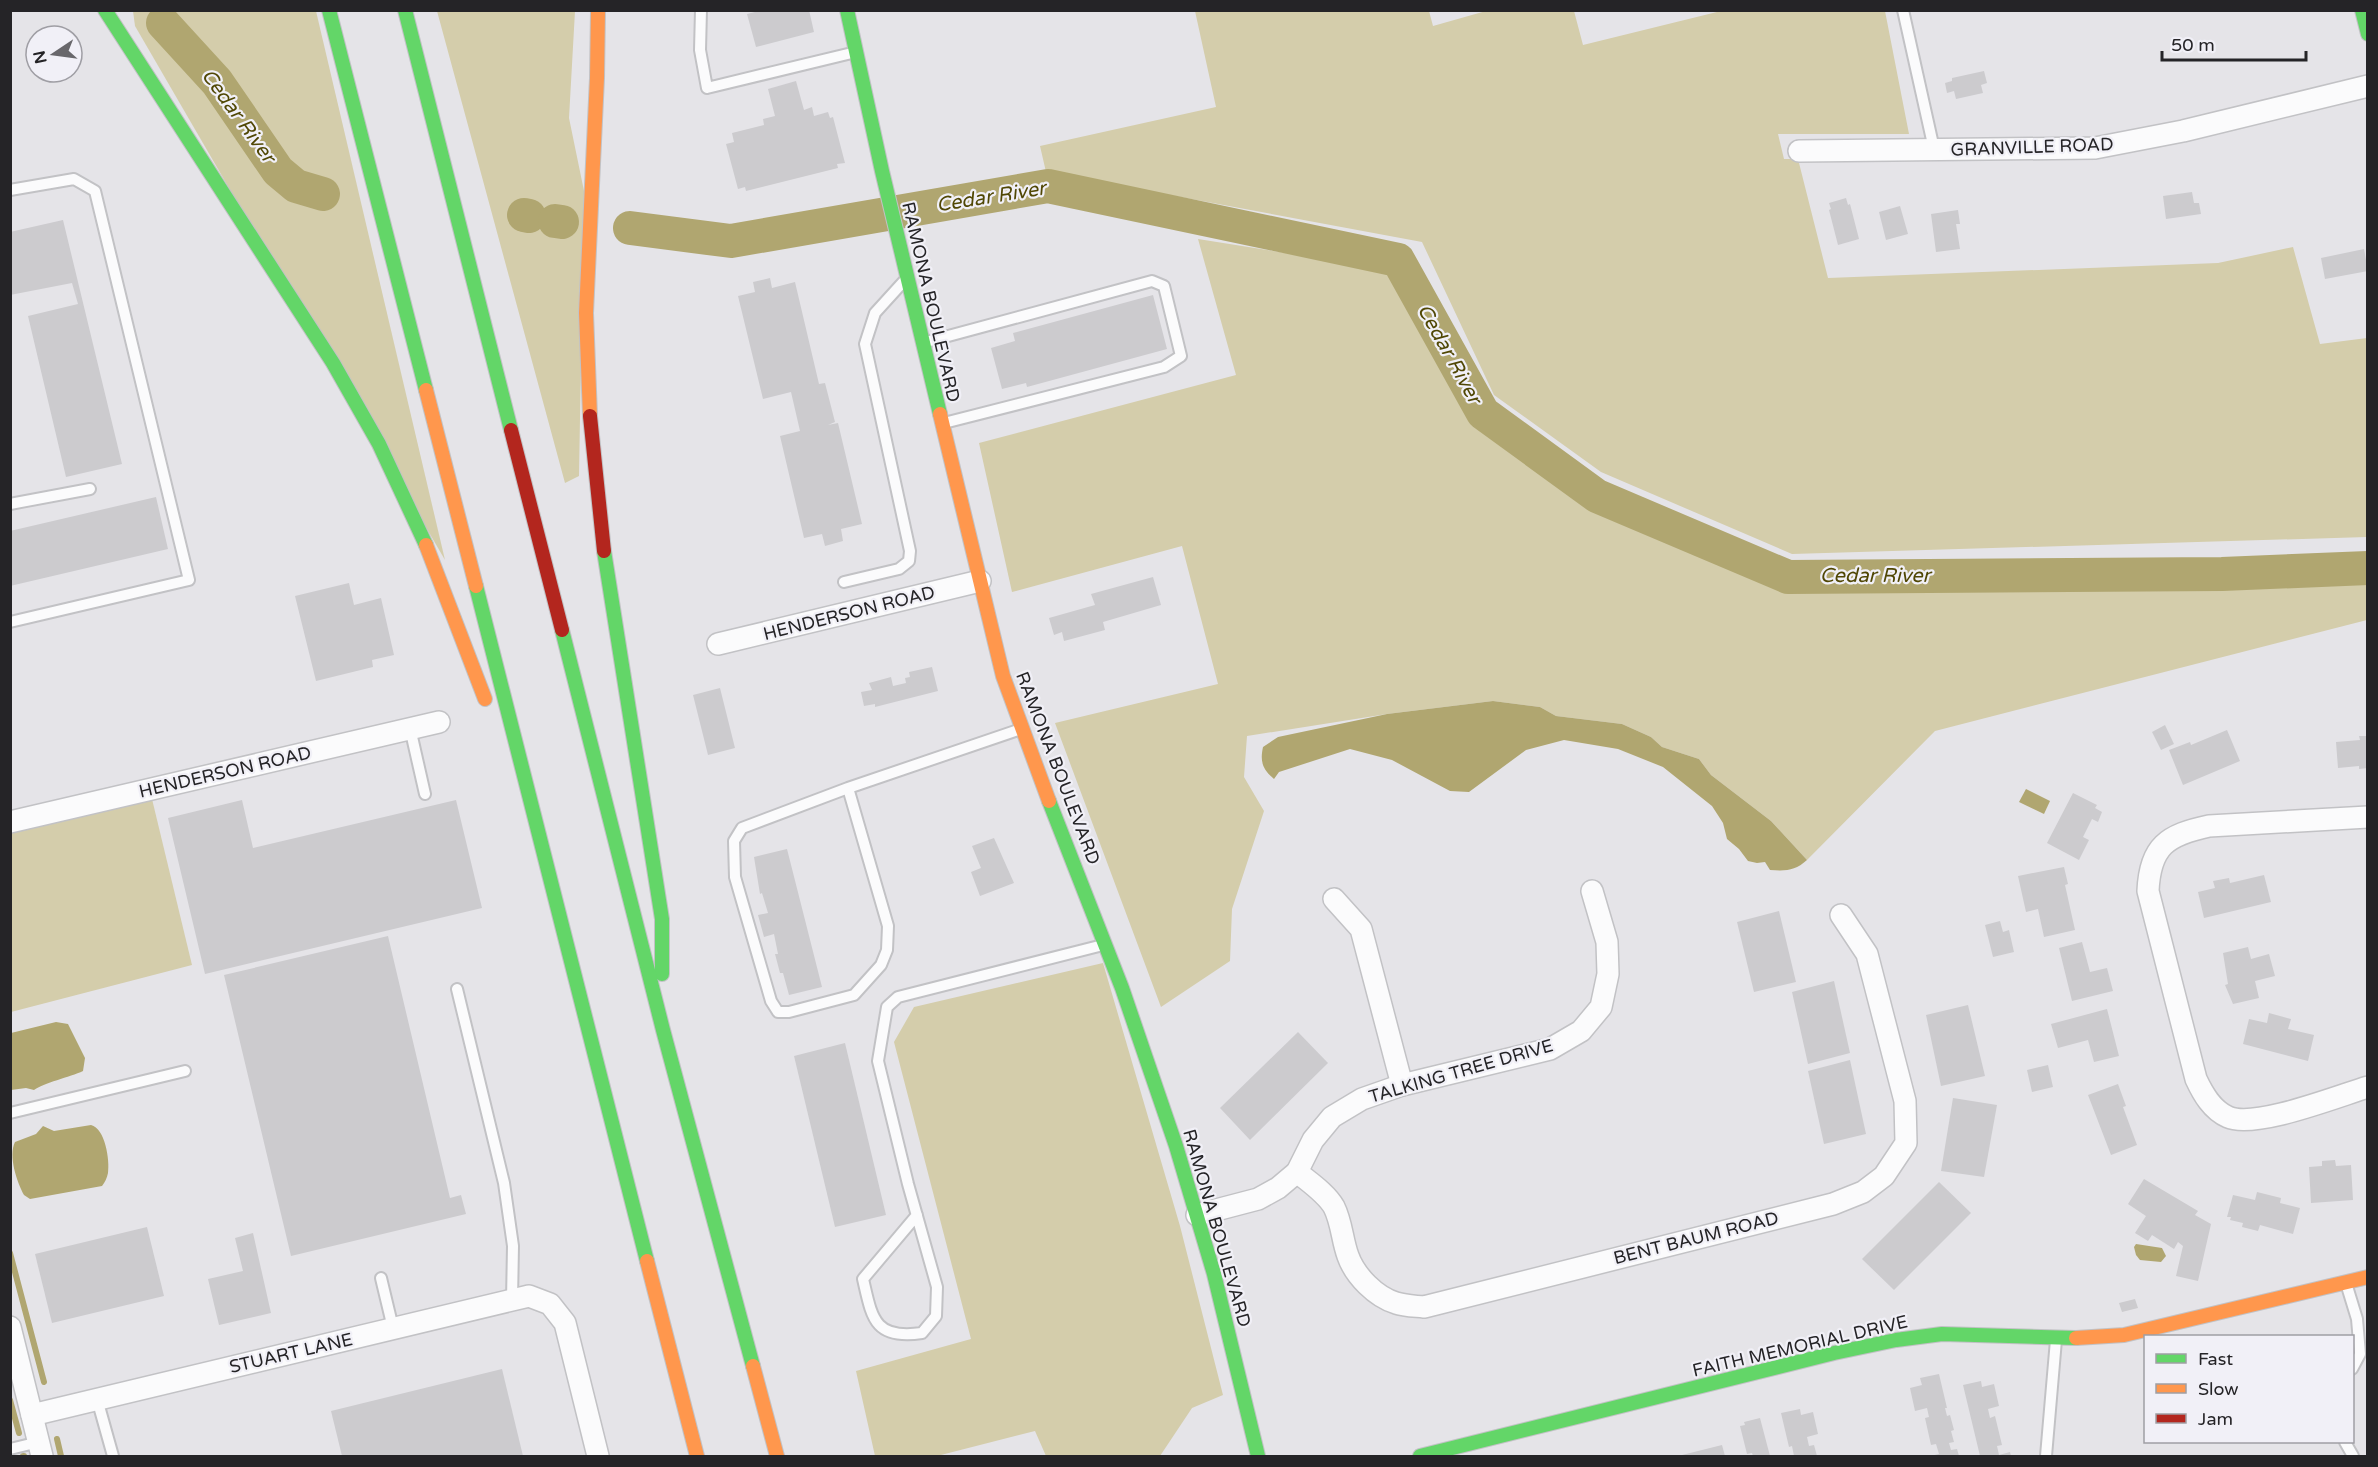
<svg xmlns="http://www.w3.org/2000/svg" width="2378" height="1467" font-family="'Varela Round',sans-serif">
  <rect width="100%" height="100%" fill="#e5e4e8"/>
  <g fill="#d4cdab">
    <polygon points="133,11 316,11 445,560 135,26"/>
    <polygon points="437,11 575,11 569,118 584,191 579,476 565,483"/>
    <polygon points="1195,11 1429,11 1433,26 1486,11 1574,11 1583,45 1721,11 1885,11 1909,134 1778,134 1784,159 1798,159 1828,278 2218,263 2293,247 2320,344 2367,338 2367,537 1792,554 1601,472 1494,395 1422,242 1046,172 1040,146 1216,107"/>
    <polygon points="1198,239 1387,269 1474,420 1591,505 1788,591 2367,581 2367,620 1935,731 1807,860 1771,821 1711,775 1699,759 1662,747 1651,737 1622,724 1556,716 1540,707 1493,701 1387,714 1247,736 1244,777 1264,811 1232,909 1230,961 1161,1007 1055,723 1218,684 1182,546 1012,592 979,443 1236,375"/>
    <polygon points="152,799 192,965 11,1012 11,831"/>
    <polygon points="1103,963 1180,1226 1223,1395 1192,1408 1160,1456 1046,1456 1035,1431 937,1456 875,1456 856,1371 971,1339 894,1042 914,1007"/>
  </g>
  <g fill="#b0a670">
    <path d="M1493,701L1540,707L1556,716L1622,724L1651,737L1662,747L1699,759L1711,775L1771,821L1807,860C1795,871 1786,871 1770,870L1765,862L1757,863L1748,861L1739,849L1727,839L1723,823L1712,806L1663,767L1618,749L1564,740L1526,750L1469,792L1450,791L1392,760L1350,749L1279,772L1274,779C1262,769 1260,761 1263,747L1278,737L1387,714Z"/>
    <polygon points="2026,789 2050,801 2044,814 2019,802"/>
    <path d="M56,1022L68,1024L85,1058L83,1071C70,1077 43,1083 34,1090L26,1088L11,1090V1033Z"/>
    <path d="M91,1125C105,1128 110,1160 108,1173C107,1178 105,1182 102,1186L30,1199L24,1195C17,1182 8,1156 15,1142L36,1134L43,1126L54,1131Z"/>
    <polygon points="2136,1244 2162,1248 2166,1256 2161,1262 2140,1260 2136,1255 2134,1247"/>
  </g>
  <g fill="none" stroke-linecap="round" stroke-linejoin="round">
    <g stroke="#b0a670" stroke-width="6">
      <polyline points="10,1253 44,1382"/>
      <polyline points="10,1400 19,1433"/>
      <polyline points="57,1439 61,1456"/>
      <polyline points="23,1456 24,1456"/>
    </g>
    <g stroke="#b0a670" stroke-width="34">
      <polyline points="163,23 217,82 278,171 296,186 323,194"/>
      <polyline points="524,215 529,216"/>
      <polyline points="555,221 562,222"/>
      <polyline points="630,228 731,241 1048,186 1398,260 1483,413 1597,496 1788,577 2222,574 2368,568"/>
    </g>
  </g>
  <g fill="#cccbce">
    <polygon points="763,10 809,10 814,32 756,47 747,14"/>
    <polygon points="1984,71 1987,83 1981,85 1983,93 1956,99 1954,91 1947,93 1945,83 1952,81 1952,78"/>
    <polygon points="796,81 804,110 812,107 814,116 828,112 830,118 833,117 845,163 837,164 838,168 746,191 745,187 738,189 726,144 734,142 732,133 764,125 763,119 775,116 768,89"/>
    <polygon points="2192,192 2194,203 2199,203 2201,214 2166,219 2163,196"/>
    <polygon points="1846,198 1848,205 1850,204 1859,239 1838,245 1829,210 1831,209 1829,203"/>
    <polygon points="1900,206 1908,234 1886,240 1879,212"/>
    <polygon points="1958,210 1960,224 1956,224 1960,249 1936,252 1931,214"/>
    <polygon points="63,220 122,464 66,477 28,316 78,304 72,283 10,295 10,232"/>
    <polygon points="2364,249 2368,271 2325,279 2321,258"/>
    <polygon points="770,278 772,288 795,282 819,384 825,383 835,422 828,425 838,423 862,524 841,529 843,541 825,546 822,534 804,538 780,436 800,431 791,392 763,399 738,296 755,292 753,282"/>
    <polygon points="1153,295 1167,349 1027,387 1026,383 1002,389 991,348 1015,341 1013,333"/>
    <polygon points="156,497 168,549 10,586 10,531"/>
    <polygon points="1153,577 1161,605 1103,622 1105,630 1064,641 1062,632 1054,635 1049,618 1095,605 1091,594"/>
    <polygon points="349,583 354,605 381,598 394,655 372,660 373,667 316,681 295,596"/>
    <polygon points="932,667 938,691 875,707 875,704 864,706 861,692 872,690 869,683 891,677 893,686 906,683 905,678 910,677 909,672"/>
    <polygon points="720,688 735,748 708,755 693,695"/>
    <polygon points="2165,725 2174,744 2161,750 2152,732"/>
    <polygon points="2227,730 2240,761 2183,785 2169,750 2190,742 2191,745"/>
    <polygon points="2359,736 2368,736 2368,768 2359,769 2359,766 2338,768 2336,742 2360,740"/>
    <polygon points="2073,793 2097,805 2095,808 2102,812 2098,822 2092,819 2083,837 2089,840 2079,860 2047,843"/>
    <polygon points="242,800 253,848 456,800 482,908 205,974 168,818"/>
    <polygon points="994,838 1014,883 980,896 971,872 981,868 972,846"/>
    <polygon points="787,849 822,987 789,995 783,973 780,973 775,954 778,954 774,934 764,937 758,915 768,913 762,893 760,894 754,857"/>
    <polygon points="2064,867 2068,884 2065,885 2075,930 2044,937 2038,909 2026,912 2018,876"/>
    <polygon points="2264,875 2271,902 2204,918 2198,892 2215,888 2213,881 2229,878 2230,883"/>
    <polygon points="1779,911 1796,982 1754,992 1737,922"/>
    <polygon points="2000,921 2003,932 2009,930 2014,952 1993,957 1985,925"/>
    <polygon points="388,936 450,1198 461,1195 466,1214 291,1256 224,975"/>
    <polygon points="2082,942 2090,972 2107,968 2113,991 2072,1001 2059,948"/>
    <polygon points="2248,947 2251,959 2269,954 2275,976 2255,981 2259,998 2233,1004 2225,985 2228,984 2223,953"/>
    <polygon points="1834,981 1850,1053 1808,1064 1792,992"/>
    <polygon points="1968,1005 1985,1076 1941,1086 1926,1015"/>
    <polygon points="2107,1009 2119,1056 2094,1062 2088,1040 2058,1048 2051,1024"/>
    <polygon points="2269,1013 2291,1019 2288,1029 2314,1035 2308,1061 2243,1044 2249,1019 2267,1023"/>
    <polygon points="1298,1032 1328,1063 1250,1140 1220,1108"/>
    <polygon points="845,1043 886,1215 835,1227 794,1056"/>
    <polygon points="1850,1060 1866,1134 1824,1144 1808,1071"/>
    <polygon points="2048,1065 2053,1087 2032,1092 2027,1070"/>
    <polygon points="2118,1084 2126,1106 2123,1107 2137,1145 2111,1155 2088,1095"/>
    <polygon points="1953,1098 1997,1105 1984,1177 1941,1171"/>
    <polygon points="2335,1160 2336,1166 2351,1165 2353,1200 2311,1203 2309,1167 2322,1166 2322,1161"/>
    <polygon points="2144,1179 2198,1211 2195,1215 2211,1224 2198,1281 2176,1276 2183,1246 2178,1242 2174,1249 2152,1235 2148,1241 2135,1233 2146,1216 2128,1204"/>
    <polygon points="1939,1182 1971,1213 1894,1290 1862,1259"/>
    <polygon points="2257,1192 2281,1198 2280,1203 2300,1208 2293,1234 2260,1225 2258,1231 2242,1227 2243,1223 2230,1220 2231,1217 2227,1217 2233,1195 2255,1200"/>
    <polygon points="147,1227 164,1296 52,1323 35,1254"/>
    <polygon points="253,1233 271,1313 219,1325 208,1279 243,1271 235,1238"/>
    <polygon points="2135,1299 2138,1308 2122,1312 2119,1303"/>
    <polygon points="502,1369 523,1456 342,1456 331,1411"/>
    <polygon points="1939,1374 1947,1408 1945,1408 1947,1416 1950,1415 1954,1430 1951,1431 1954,1442 1949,1443 1951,1450 1957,1449 1959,1456 1930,1456 1939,1454 1936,1444 1931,1445 1925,1418 1929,1417 1927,1408 1915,1411 1910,1388 1922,1385 1920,1378"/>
    <polygon points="1981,1381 1982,1387 1994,1384 1999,1406 1988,1409 1990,1418 1995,1416 2002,1445 1997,1446 1999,1455 2010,1452 2011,1456 1980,1456 1963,1385"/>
    <polygon points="1800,1409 1801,1415 1813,1412 1818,1434 1807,1437 1809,1446 1814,1445 1817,1456 1794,1456 1792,1446 1789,1447 1781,1413"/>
    <polygon points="1760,1418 1770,1456 1753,1456 1752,1453 1747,1454 1740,1426 1745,1425 1744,1422"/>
    <polygon points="1722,1445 1725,1456 1678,1456"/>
  </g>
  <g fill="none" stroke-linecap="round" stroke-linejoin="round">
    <g stroke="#c2c2c5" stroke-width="14">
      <g id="lane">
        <polyline points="701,10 700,50 707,88 856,52"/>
        <polyline points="1903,10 1934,149"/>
        <polyline points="10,190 74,179 95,191 189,580 10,622"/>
        <polyline points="926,342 1152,281 1164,286 1181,356 1164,367 944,423"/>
        <polyline points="10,504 90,489"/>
        <polyline points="844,582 899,569 909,561 910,551 865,344 875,313 905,280"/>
        <polyline points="410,728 425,794"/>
        <polyline points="848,788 888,926 887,950 881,965 854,995 789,1012 778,1012 771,1001 735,877 734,841 742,828 848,788 1021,729"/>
        <polyline points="457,989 504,1183 513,1246 512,1300"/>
        <polyline points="10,1113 185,1071"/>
        <path d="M917,1215L863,1279C872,1318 874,1340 922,1333L936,1316L937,1287L908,1184L878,1061L887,1007L898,997L1103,945"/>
        <polyline points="381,1278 393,1328"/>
        <polyline points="2346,1283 2357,1319 2360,1354 2352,1369"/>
        <polyline points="97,1399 113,1456"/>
        <polyline points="2345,1442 2353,1456"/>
        <polyline points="10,1449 39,1442"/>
        <polyline points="2046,1456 2056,1340"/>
      </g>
    </g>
    <g stroke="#c2c2c5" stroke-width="24">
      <g id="street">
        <polyline points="1799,151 2095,148 2183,131 2368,86"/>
        <polyline points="718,644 980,581"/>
        <path d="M2368,817L2209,826C2167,835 2150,846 2148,891L2196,1079C2203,1094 2212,1110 2228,1117C2255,1129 2338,1096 2368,1087"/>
        <polyline points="10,822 439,722"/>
        <polyline points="1334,899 1361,929 1402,1085"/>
        <path d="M1297,1172C1309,1182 1326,1193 1334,1207C1342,1223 1342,1240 1348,1256C1355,1276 1376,1297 1396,1303C1405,1306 1415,1306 1424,1307L1833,1204L1863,1192L1884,1176L1906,1143L1905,1101L1867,954L1841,915"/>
        <polyline points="1197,1215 1258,1199 1278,1188 1297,1172 1313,1140 1332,1117 1362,1099 1402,1085 1550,1049 1581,1031 1601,1007 1608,974 1607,942 1592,891"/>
        <polyline points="10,1327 42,1456"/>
        <polyline points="32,1415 529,1296 550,1304 565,1323 598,1456"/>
      </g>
    </g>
    <g stroke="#c2c2c5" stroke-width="16">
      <g id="fast">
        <polyline points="105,10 333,363 379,444 426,545"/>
        <polyline points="329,10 426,390"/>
        <polyline points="405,10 511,430"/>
        <polyline points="847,10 882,171 940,414"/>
        <polyline points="2362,10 2368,34"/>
        <polyline points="604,551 662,919 662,974"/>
        <polyline points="476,586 647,1261"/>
        <polyline points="562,630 663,1030 753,1366"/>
        <polyline points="1049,801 1122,988 1176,1146 1214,1274 1258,1456"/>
        <polyline points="1420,1456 1834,1353 1896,1340 1942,1334 2076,1338"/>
      </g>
    </g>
    <g stroke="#c2c2c5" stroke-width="16">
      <g id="slow">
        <polyline points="426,390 476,586"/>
        <polyline points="940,414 1003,676 1049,801"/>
        <polyline points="590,416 586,313 597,78 598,10"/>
        <polyline points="426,545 485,699"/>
        <polyline points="647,1261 697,1456"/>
        <polyline points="2076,1338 2124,1335 2368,1277"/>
        <polyline points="753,1366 777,1456"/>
      </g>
    </g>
    <g stroke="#c2c2c5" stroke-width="16">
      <g id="jam">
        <polyline points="590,416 604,551"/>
        <polyline points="511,430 562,630"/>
      </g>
    </g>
    <use href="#lane" stroke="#fbfbfc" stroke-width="10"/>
    <use href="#street" stroke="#fbfbfc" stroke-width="21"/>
    <use href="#fast" stroke="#63d668" stroke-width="14"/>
    <use href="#slow" stroke="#ff974d" stroke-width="14"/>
    <use href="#jam" stroke="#b3261e" stroke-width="14"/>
  </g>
  <g text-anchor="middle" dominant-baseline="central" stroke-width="4.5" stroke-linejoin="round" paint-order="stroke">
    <g font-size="18" fill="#252427" stroke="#f1f0f7">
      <text transform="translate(2032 147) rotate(-2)">GRANVILLE ROAD</text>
      <text transform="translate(931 302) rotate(77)">RAMONA BOULEVARD</text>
      <text transform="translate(849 613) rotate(-14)">HENDERSON ROAD</text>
      <text transform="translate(1058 768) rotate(69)">RAMONA BOULEVARD</text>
      <text transform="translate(225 772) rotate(-13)">HENDERSON ROAD</text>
      <text transform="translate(1461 1071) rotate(-16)">TALKING TREE DRIVE</text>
      <text transform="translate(1217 1228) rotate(74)">RAMONA BOULEVARD</text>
      <text transform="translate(1696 1238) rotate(-14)">BENT BAUM ROAD</text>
      <text transform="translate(1800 1346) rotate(-13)">FAITH MEMORIAL DRIVE</text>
      <text transform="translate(291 1353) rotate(-13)">STUART LANE</text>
    </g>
    <g font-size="20" font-style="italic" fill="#504704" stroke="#f1f0f7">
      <text transform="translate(238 116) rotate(54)">Cedar River</text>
      <text transform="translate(991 197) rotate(-9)">Cedar River</text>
      <text transform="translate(1449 354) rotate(61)">Cedar River</text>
      <text x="1875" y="576">Cedar River</text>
    </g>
  </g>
  <rect width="2378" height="1467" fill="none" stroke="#252427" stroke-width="24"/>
  <rect x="2144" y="1335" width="210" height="108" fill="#f1f0f7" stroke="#9f9ea4" stroke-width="1.5"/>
  <rect x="2156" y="1354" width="30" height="9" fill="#63d668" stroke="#9f9ea4" stroke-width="1.5"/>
  <text x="2198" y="1365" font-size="18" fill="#252427">Fast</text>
  <rect x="2156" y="1384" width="30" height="9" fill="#ff974d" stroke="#9f9ea4" stroke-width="1.5"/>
  <text x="2198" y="1395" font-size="18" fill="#252427">Slow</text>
  <rect x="2156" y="1414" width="30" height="9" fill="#b3261e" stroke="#9f9ea4" stroke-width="1.5"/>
  <text x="2198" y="1425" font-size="18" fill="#252427">Jam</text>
  <g transform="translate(54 54) rotate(257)"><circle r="28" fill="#f1f0f7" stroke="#9f9ea4" stroke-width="1.5"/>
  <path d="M0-4.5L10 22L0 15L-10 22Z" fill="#68676b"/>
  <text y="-9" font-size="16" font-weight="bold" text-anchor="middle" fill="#252427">N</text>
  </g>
  <path d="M2162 51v9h144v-9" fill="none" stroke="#252427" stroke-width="3"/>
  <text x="2171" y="51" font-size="18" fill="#252427" stroke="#f1f0f7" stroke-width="4.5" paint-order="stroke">50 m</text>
</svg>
